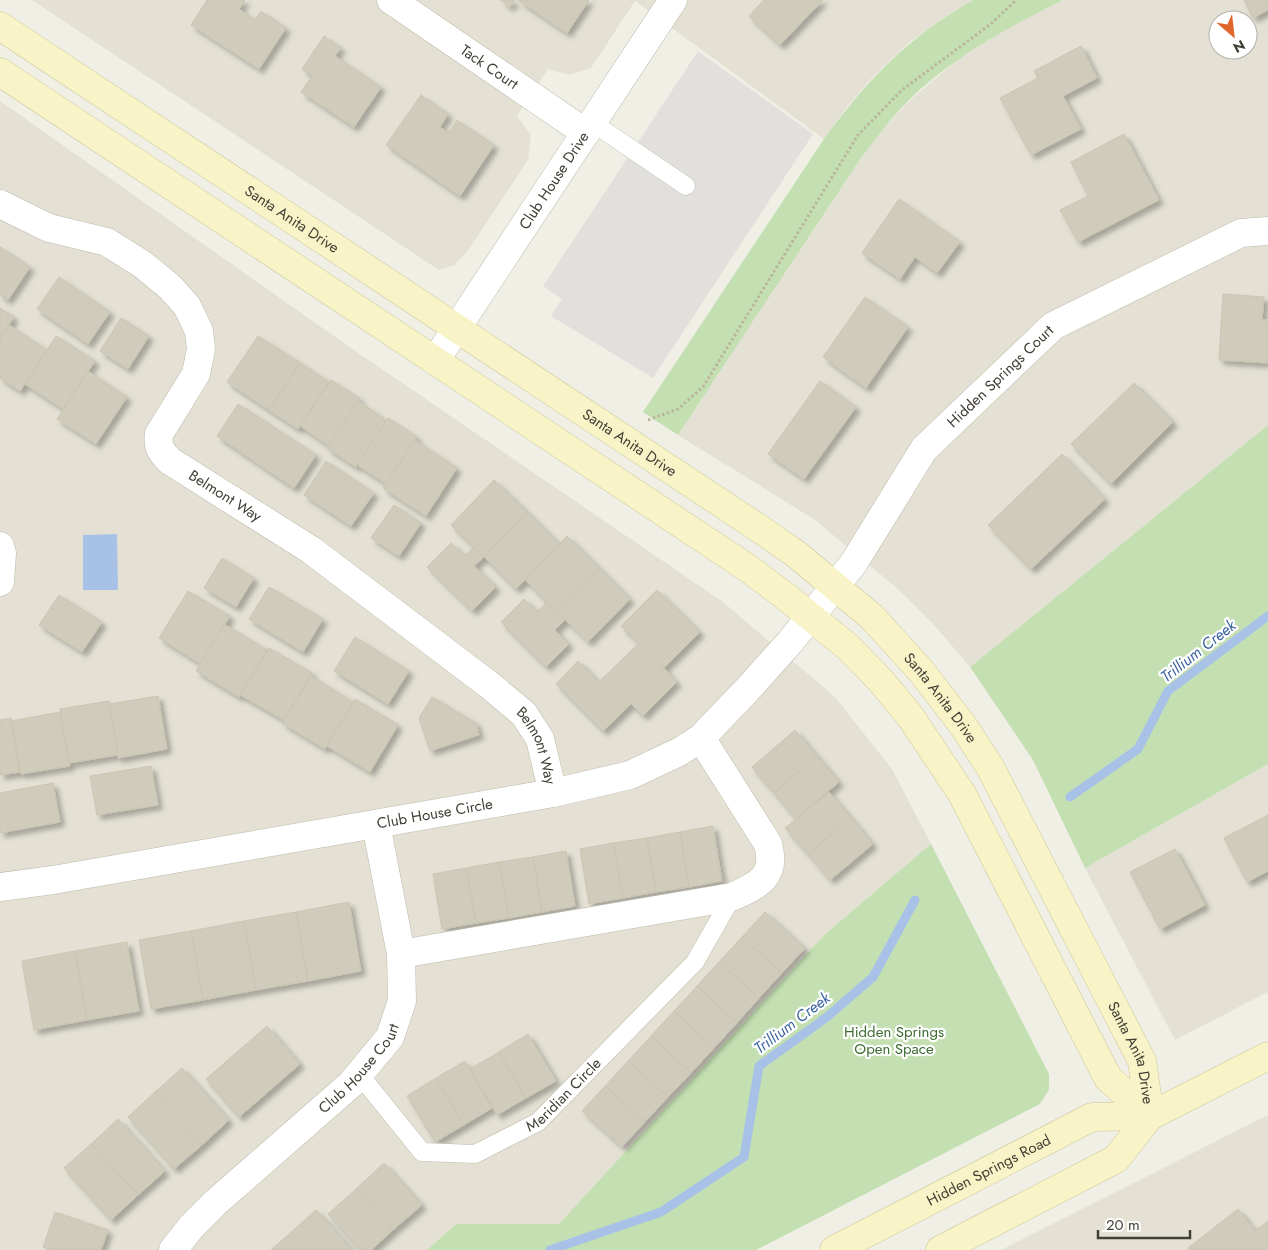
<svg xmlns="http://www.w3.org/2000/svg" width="1268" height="1250" font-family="Jost,sans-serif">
  <defs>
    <filter id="shadow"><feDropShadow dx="4.5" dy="4.5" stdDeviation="2.5" flood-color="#0004"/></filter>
  </defs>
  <rect width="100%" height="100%" fill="#f0efe5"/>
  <g fill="#e4e1d4" fill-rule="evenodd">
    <polygon points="32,0 973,0 949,14 911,41 890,60 870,80 846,108 824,139 635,1 591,68 570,75 548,69 517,116 531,135 528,160 469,249 455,265 439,270"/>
    <path d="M1063,0H1268V425L970,667L935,626L898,589L815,520L678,435L859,161L882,130L908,102L957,60L1011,26ZM1218,20H1248V50H1218Z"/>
    <polygon points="0,101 351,348 723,602 835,697 892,769 931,844 824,935 559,1224 456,1224 427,1250 0,1250"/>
    <polygon points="1268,764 1268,992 1175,1040 1085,868"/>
    <polygon points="1268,1115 1268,1250 1001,1250"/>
  </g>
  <g fill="#c4e0b2">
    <path d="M973,0H1063C1007,28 952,57 907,102C889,120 874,141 859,161L678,435L643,412L824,139C867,80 908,37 973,0Z"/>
    <polygon points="1268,425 1268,764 1085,868 1033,760 970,667"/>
    <polygon points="931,844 1049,1074 1049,1090 1040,1104 756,1250 427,1250 456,1224 559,1224 824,935"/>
  </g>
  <polygon fill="#e2e0dd" points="698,51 813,134 653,378 551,316 562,299 543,286"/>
  <polygon fill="#a8c2e7" points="117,534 118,590 83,590 83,535"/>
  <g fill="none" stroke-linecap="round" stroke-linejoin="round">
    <g stroke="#a8c2e7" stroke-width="9">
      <polyline points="1070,797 1138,749 1168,691 1268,616"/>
      <polyline points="550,1250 661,1212 744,1157 759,1066 827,1017 873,977 915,900"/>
    </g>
  </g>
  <g fill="#d0ccbc" stroke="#cac5b0" filter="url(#shadow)">
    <polygon points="207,0 245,0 239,9 255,20 261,11 286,28 259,69 191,25"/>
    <polygon points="500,0 515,0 510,7"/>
    <polygon points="518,0 589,0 567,33"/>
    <polygon points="764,0 823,0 780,45 749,16"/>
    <polygon points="1244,0 1268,0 1268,10 1253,18"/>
    <polygon points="324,36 341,48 335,56 381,87 354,127 301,92 312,76 302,69"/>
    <polygon points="1081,46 1097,78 1063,96 1081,129 1031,155 1000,98 1038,78 1034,71"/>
    <polygon points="421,95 448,114 440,127 449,133 457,120 494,145 460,196 386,145"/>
    <polygon points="1124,134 1159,200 1078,242 1060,210 1088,196 1071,162"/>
    <polygon points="899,199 960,242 937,273 915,257 900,279 862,253"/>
    <polygon points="0,247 30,267 8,300 0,295"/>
    <polygon points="59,277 110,312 88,344 37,309"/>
    <polygon points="1223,294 1264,297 1262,320 1268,320 1268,363 1219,360"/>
    <polygon points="865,297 908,327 866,388 823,357"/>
    <polygon points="0,308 14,317 0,338"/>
    <polygon points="121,318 149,336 128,369 100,351"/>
    <polygon points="9,325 47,350 20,391 0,378 0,338"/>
    <polygon points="56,336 95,361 63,409 25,384"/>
    <polygon points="258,336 300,363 269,410 227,382"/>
    <polygon points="300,363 329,382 298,429 269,410"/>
    <polygon points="88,371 127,397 96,444 57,419"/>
    <polygon points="331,380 360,399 329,446 300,426"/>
    <polygon points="820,381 856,407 804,479 768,454"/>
    <polygon points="1134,383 1173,422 1111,484 1071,444"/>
    <polygon points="358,401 387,421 356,467 327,448"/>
    <polygon points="238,404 316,455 294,488 217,436"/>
    <polygon points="388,418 417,437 386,484 357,465"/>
    <polygon points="415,440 457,468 426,516 383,488"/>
    <polygon points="1062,454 1105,499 1031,569 988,525"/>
    <polygon points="326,461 374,493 351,526 304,495"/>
    <polygon points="494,480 527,512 484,557 451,525"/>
    <polygon points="394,505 421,523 399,556 371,538"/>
    <polygon points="527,512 560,545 516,589 484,557"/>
    <polygon points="567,536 599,568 556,611 525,580"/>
    <polygon points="451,543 465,556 474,547 484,557 474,566 496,587 472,611 427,567"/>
    <polygon points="222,558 254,578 236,607 204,588"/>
    <polygon points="599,568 630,599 588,642 556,611"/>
    <polygon points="269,587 323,619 303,652 249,619"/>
    <polygon points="657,590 700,632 664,668 621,626"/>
    <polygon points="188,591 230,616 201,664 159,638"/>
    <polygon points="59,595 102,622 82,652 39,625"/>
    <polygon points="524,599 537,612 547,602 565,620 555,630 569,644 546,667 501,622"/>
    <polygon points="224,624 267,650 239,697 196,671"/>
    <polygon points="355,637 409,671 388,704 334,671"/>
    <polygon points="639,643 677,682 643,716 631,704 626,709 599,682"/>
    <polygon points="269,648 312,673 284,720 240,695"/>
    <polygon points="578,661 626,709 603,731 556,684"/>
    <polygon points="311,676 353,702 325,749 282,723"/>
    <polygon points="158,696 167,749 118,758 109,704"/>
    <polygon points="432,697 476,723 479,735 430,751 419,718"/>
    <polygon points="355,699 398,725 370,772 327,746"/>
    <polygon points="109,701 118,755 69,763 60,709"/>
    <polygon points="60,712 70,766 21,774 11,721"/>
    <polygon points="11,718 20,772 0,775 0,720"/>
    <polygon points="795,730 817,756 774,793 752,767"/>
    <polygon points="817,756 839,782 796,819 774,793"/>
    <polygon points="151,766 158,805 97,815 90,776"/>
    <polygon points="53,783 60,822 0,833 0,793"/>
    <polygon points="829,792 851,818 808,854 785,828"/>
    <polygon points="1268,815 1268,871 1247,882 1224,838"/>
    <polygon points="851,818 873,844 830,880 808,854"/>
    <polygon points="713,826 722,881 689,887 680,832"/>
    <polygon points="680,832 689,887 656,892 647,838"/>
    <polygon points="647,838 656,892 623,898 613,843"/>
    <polygon points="613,843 623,898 589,904 580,849"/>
    <polygon points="1175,849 1205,905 1160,929 1130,872"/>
    <polygon points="566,851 575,906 542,912 533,857"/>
    <polygon points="533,857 542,912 509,918 499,862"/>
    <polygon points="499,862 509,918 476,923 466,868"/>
    <polygon points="466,868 476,923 442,929 433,874"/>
    <polygon points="349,902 361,971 308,981 296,912"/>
    <polygon points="296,912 308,981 256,990 244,921"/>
    <polygon points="765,912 805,948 782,973 742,937"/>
    <polygon points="244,921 256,990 203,1000 191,931"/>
    <polygon points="191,931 203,1000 151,1009 139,940"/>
    <polygon points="742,937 782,973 759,998 719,962"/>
    <polygon points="127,942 139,1011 87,1020 75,951"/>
    <polygon points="75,951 87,1020 34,1030 22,961"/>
    <polygon points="719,962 759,998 737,1023 697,986"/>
    <polygon points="697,986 737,1023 714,1048 674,1011"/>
    <polygon points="674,1011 714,1048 691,1073 651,1036"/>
    <polygon points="267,1026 300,1064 239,1117 206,1079"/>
    <polygon points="528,1034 556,1081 526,1098 499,1052"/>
    <polygon points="651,1036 691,1073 668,1097 628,1061"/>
    <polygon points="499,1052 526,1098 497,1115 470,1069"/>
    <polygon points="465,1061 492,1108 464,1125 436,1078"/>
    <polygon points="628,1061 668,1097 645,1122 605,1086"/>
    <polygon points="182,1068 229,1120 202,1145 155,1092"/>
    <polygon points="436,1078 464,1125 435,1142 407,1096"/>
    <polygon points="605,1086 645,1122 622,1147 582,1111"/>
    <polygon points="155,1092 202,1145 174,1169 128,1117"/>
    <polygon points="118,1119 165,1171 138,1195 91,1144"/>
    <polygon points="91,1144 138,1195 111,1220 64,1168"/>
    <polygon points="384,1163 422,1205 393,1230 356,1189"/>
    <polygon points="356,1189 393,1230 371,1250 360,1250 328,1214"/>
    <polygon points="1238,1209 1255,1231 1268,1221 1268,1250 1190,1250 1188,1248"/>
    <polygon points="316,1210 352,1250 301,1250 288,1235"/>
    <polygon points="55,1212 108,1230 101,1250 53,1250 43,1247"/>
    <polygon points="288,1235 301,1250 271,1250"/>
  </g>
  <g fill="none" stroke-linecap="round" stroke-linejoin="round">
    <g stroke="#bdbaac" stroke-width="19">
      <g id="lane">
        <polyline points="593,123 686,186"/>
        <path id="s1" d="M359,1074L422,1152L475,1154L538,1122L695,962L732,897"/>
      </g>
    </g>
    <g stroke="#bdbaac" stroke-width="29">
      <g id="street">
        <path id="s2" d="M391,0L586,133"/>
        <path id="s3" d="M0,204L49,228L107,242L142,264L170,287L187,306L199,331L201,349L196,374L159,434C157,446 161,452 170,461L311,550L488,684L524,714L540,739L553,793"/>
        <path id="s4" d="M435,361L673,0"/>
        <polyline points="0,546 2,553 0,582"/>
        <path id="s5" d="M0,887L53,880L553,793L630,775L679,752L701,738L747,690L790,642L853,564L924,449L1053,326L1241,233L1268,231"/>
        <path d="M401,954L732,897C759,885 777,876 768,844L701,738"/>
        <path id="s6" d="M173,1250L192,1226L216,1202L351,1084L390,1037L402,1001L401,954L376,824"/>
      </g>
    </g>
    <g stroke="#cbc699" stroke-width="29">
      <g id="secondary">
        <path id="s7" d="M0,26L757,527L796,554L872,617L921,671L962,724L990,767L1142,1061L1150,1116"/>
        <polyline points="0,72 749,569 785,596 848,647 881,681 910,716 962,794 1108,1078 1150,1116"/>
        <path id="s8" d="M834,1250L1092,1117L1150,1116L1268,1056"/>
        <polyline points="940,1250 1116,1159 1150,1116"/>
      </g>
    </g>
    <polyline stroke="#bbb59c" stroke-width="3" stroke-dasharray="2.5 2.5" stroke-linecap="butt" points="648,420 678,409 703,387 858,135 902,90 992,23 1016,0"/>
    <use href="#lane" stroke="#fff" stroke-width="18"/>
    <use href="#street" stroke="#fff" stroke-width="28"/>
    <use href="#secondary" stroke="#f8f4c8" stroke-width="28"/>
  </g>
  <g text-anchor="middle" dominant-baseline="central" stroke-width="4.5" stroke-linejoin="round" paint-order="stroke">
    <g font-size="15" fill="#423f35" stroke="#fff">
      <text stroke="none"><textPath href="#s2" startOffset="119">Tack Court</textPath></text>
      <text stroke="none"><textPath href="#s4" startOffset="216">Club House Drive</textPath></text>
      <text stroke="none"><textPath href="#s7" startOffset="350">Santa Anita Drive</textPath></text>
      <text stroke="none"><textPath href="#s5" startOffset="1192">Hidden Springs Court</textPath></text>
      <text stroke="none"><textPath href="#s7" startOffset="755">Santa Anita Drive</textPath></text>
      <text stroke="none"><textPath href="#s3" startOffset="455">Belmont Way</textPath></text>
      <text stroke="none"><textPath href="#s7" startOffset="1160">Santa Anita Drive</textPath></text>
      <text stroke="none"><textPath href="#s3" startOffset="860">Belmont Way</textPath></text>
      <text stroke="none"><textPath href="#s5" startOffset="441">Club House Circle</textPath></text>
      <text stroke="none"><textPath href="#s7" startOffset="1565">Santa Anita Drive</textPath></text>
      <text stroke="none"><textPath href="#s6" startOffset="261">Club House Court</textPath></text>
      <text stroke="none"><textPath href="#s1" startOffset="261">Meridian Circle</textPath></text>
      <text stroke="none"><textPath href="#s8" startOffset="174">Hidden Springs Road</textPath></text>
    </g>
    <g font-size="15" fill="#3d6c30" stroke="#fff">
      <text x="894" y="1032">Hidden Springs<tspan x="894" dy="17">Open Space</tspan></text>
    </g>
    <g font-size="16" font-style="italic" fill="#3c65a0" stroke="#fff">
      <text transform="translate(1198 651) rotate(-38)">Trillium Creek</text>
      <text transform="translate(792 1023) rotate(-37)">Trillium Creek</text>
    </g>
  </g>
  <g transform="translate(1233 35) rotate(152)"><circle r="24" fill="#ffffff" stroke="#b3b2ae"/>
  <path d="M0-4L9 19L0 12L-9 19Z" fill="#e0662c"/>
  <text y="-8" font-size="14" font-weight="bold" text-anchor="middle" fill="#423f35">N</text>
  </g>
  <path d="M1098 1230v8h92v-8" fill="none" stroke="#423f35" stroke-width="2.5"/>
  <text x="1106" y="1230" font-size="15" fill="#423f35" stroke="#ffffff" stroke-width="4" paint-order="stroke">20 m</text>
</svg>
